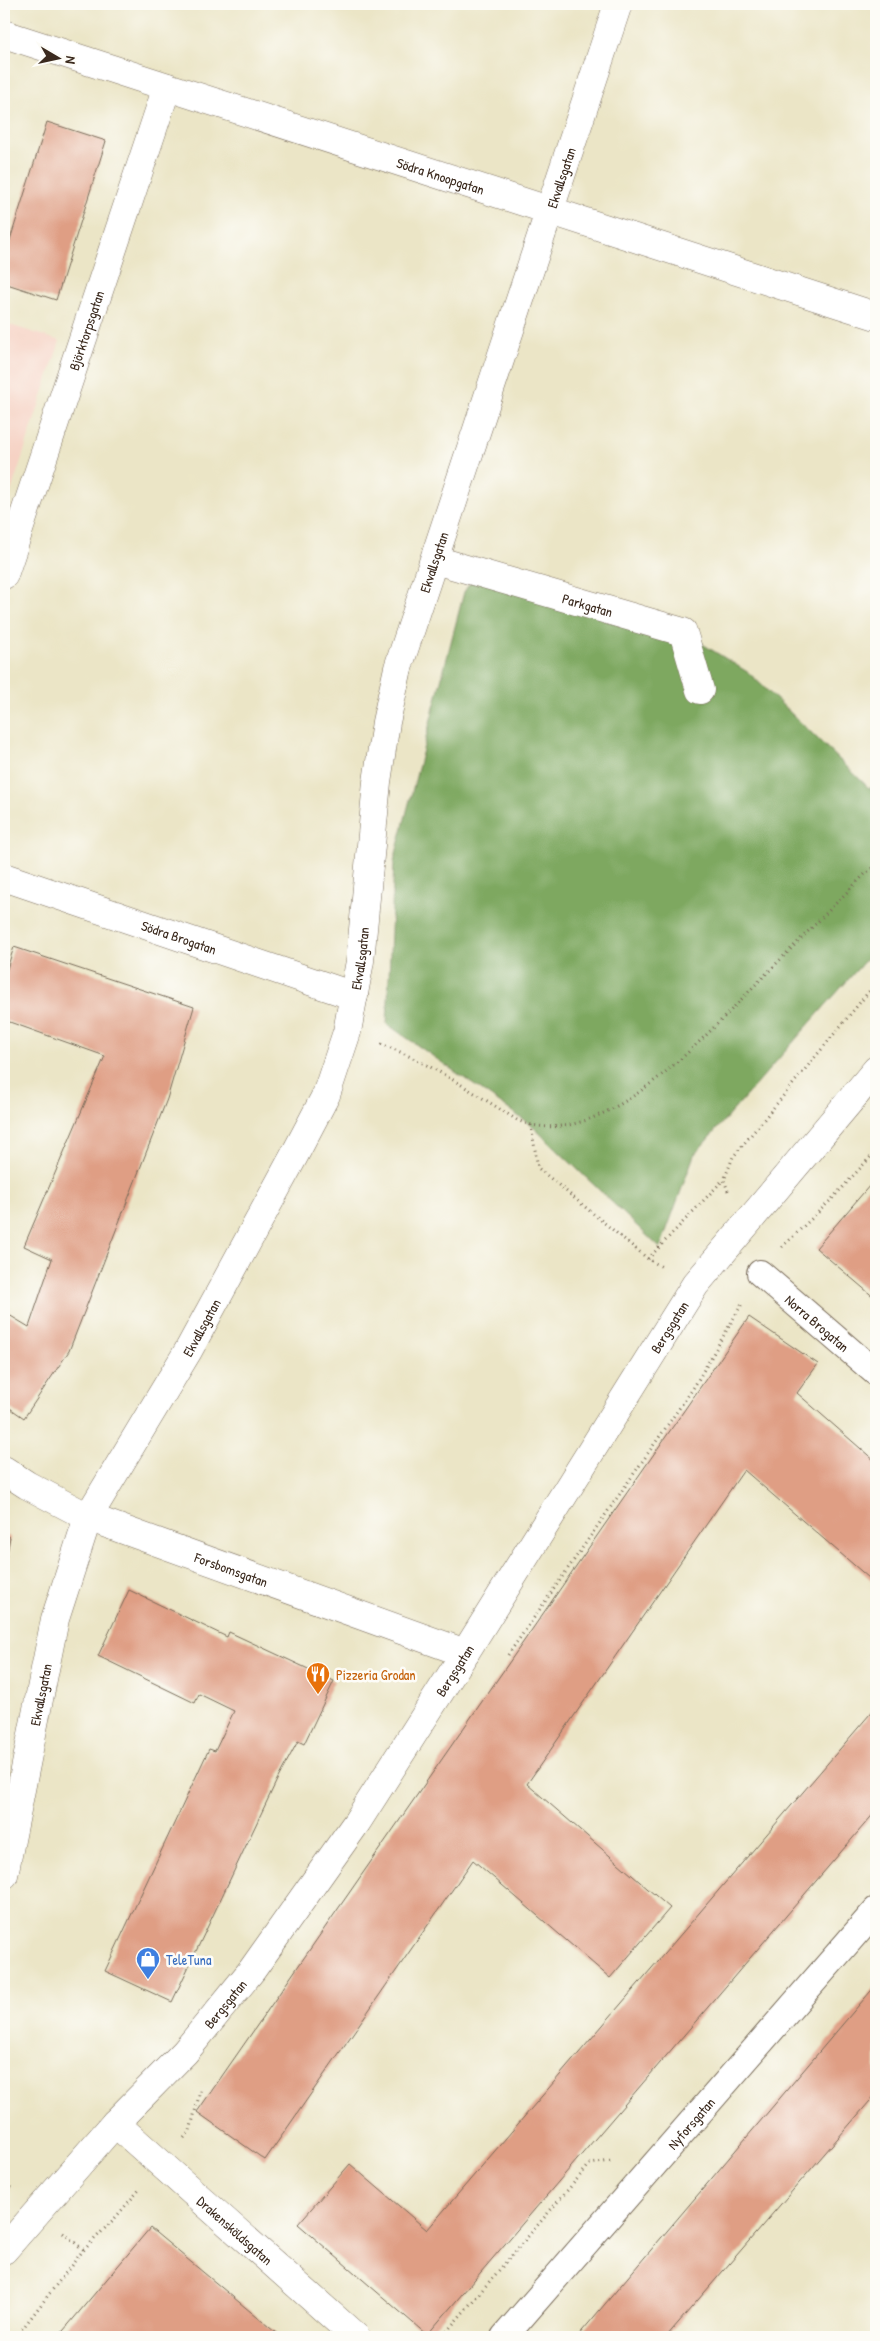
<svg xmlns="http://www.w3.org/2000/svg" width="880" height="2341" font-family="'Patrick Hand',sans-serif">
  <rect width="100%" height="100%" fill="#fdfcf7"/>
  <filter id="ink" filterUnits="userSpaceOnUse"><feTurbulence type="fractalNoise" baseFrequency=".02" numOctaves="2"/><feDisplacementMap in="SourceGraphic" scale="10" xChannelSelector="R" yChannelSelector="G"/><feConvolveMatrix kernelMatrix="1 2 1 2 8 2 1 2 1" color-interpolation-filters="sRGB"/></filter>
  <filter id="wash" filterUnits="userSpaceOnUse"><feTurbulence type="fractalNoise" baseFrequency=".0096" numOctaves="4" result="noise"/><feDisplacementMap in="SourceGraphic" scale="20" xChannelSelector="R" yChannelSelector="G"/><feGaussianBlur stdDeviation="1.12" result="paint"/><feColorMatrix in="noise" values="0 0 0 0 0 0 0 0 0 0 0 0 0 0 0 0 0 1.4 0 .05"/><feComposite in="paint" operator="in"/></filter>
  <g filter="url(#wash)">
    <rect width="100%" height="100%" fill="#ebe5c6"/>
    <polygon fill="#f6d2c4" points="4,323 60,341 4,513"/>
    <polygon fill="#7ea860" stroke="#5c693f" points="477,572 683,632 749,673 869,788 876,786 876,948 694,1155 660,1248 531,1125 387,1024 394,861 464,592"/>
    <g id="blocks">
      <g fill="#df9e84">
        <polygon points="47,122 106,141 56,300 4,283 4,259"/>
        <polygon points="14,947 194,1007 167,1099 69,1351 24,1418 4,1404 4,1312 29,1327 52,1259 24,1246 105,1056 4,1020 4,978"/>
        <polygon points="876,1178 876,1299 816,1248"/>
        <polygon points="749,1317 818,1364 797,1393 876,1462 876,1584 744,1470 527,1784 670,1908 610,1978 473,1860 265,2160 197,2112"/>
        <polygon points="4,1535 10,1537 5,1565 4,1565"/>
        <polygon points="129,1590 227,1637 229,1632 334,1681 304,1744 298,1741 277,1780 172,2002 105,1971 209,1749 215,1751 234,1711 199,1694 195,1703 98,1656"/>
        <polygon points="876,1707 876,1811 427,2335 298,2224 350,2164 427,2230"/>
        <polygon points="876,1985 876,2094 666,2337 577,2337"/>
        <polygon points="150,2228 281,2337 58,2337"/>
      </g>
    </g>
  </g>
  <g filter="url(#ink)">
    <use href="#blocks" fill-opacity="0" stroke="#796b59" stroke-width="1"/>
    <g fill="none" stroke-linecap="round" stroke-linejoin="round">
      <g stroke="#796b59" stroke-width="28">
        <g id="pedestrian">
          <path id="s1" d="M760,1273L876,1373"/>
          <path id="s2" d="M504,2337L876,1910"/>
        </g>
      </g>
      <g stroke="#796b59" stroke-width="29">
        <g id="minor">
          <path id="s3" d="M4,34L876,316"/>
          <path id="s4" d="M435,560L683,632L700,690"/>
          <path id="s5" d="M4,575L167,87"/>
          <path id="s6" d="M4,877L354,996"/>
          <path id="s7" d="M4,1470L27,1485L88,1517L465,1653"/>
          <path id="s8" d="M4,1875L55,1619L88,1517L188,1351L294,1156L326,1095L347,1032L360,961L377,782L386,722L398,668L618,4"/>
          <path id="s9" d="M115,2123L356,2337"/>
          <path id="s10" d="M4,2250L115,2123L185,2052L252,1970L357,1822L465,1653L695,1285L876,1070"/>
        </g>
      </g>
      <g stroke="#796b59" stroke-width="3" stroke-dasharray="1 4" stroke-linecap="butt">
        <path d="M381,1044C430,1063 473,1092 517,1120C601,1157 708,1033 760,980C796,944 831,908 867,872L876,866"/>
        <polyline points="531,1125 538,1168 648,1259 664,1268"/>
        <polyline points="728,1191 724,1180 733,1157 876,983"/>
        <polyline points="782,1247 831,1200 876,1151"/>
        <polyline points="648,1259 723,1180"/>
        <polyline points="508,1655 694,1387 743,1302"/>
        <polyline points="184,2138 190,2131 201,2088"/>
        <polyline points="4,2192 8,2186 11,2188"/>
        <polyline points="63,2233 84,2250"/>
        <polyline points="16,2337 81,2253 115,2218 139,2190"/>
        <polyline points="438,2337 448,2330 590,2164 611,2161"/>
      </g>
      <use href="#pedestrian" stroke="#fff" stroke-width="26"/>
      <use href="#minor" stroke="#fff" stroke-width="28"/>
    </g>
  </g>
  <defs>
    <g id="restaurant-pin" transform="scale(1.25)"><path d="M0 17L-7.5 6A9.5 9.5 0 1 1 7.5 6Z" fill="#e8710a" stroke="#fdfcf7"/><path d="M-5-6h1v4h1v-4h1v4h1v-4h1v5L-1.5 .5V6h-2V.5L-5-1ZM5-6V6H3V1.5H1.5Q1.5-4 5-6Z" fill="#fff"/></g>
    <g id="shop-pin" transform="scale(1.25)"><path d="M0 17L-7.5 6A9.5 9.5 0 1 1 7.5 6Z" fill="#3f7fe0" stroke="#fdfcf7"/><path d="M-5-2.5h2.3a2.7 3.5 0 0 1 5.4 0H5L5.5 6h-11ZM-1.5-2.5h3a1.5 2.3 0 0 0-3 0Z" fill="#fff"/></g>
  </defs>
  <g fill-rule="evenodd">
    <use href="#restaurant-pin" x="318" y="1674"/>
    <use href="#shop-pin" x="148" y="1959"/>
  </g>
  <g text-anchor="middle" dominant-baseline="central" stroke-width="5" stroke-linejoin="round" paint-order="stroke">
    <g font-size="14" fill="#3b2a1e" stroke="#fdfcf7">
      <text stroke="none"><textPath href="#s3" startOffset="459">Södra Knoopgatan</textPath></text>
      <text stroke="none"><textPath href="#s8" startOffset="1804">Ekvallsgatan</textPath></text>
      <text stroke="none"><textPath href="#s5" startOffset="258">Björktorpsgatan</textPath></text>
      <text stroke="none"><textPath href="#s8" startOffset="1399">Ekvallsgatan</textPath></text>
      <text stroke="none"><textPath href="#s4" startOffset="159">Parkgatan</textPath></text>
      <text stroke="none"><textPath href="#s6" startOffset="185">Södra Brogatan</textPath></text>
      <text stroke="none"><textPath href="#s8" startOffset="994">Ekvallsgatan</textPath></text>
      <text stroke="none"><textPath href="#s1" startOffset="76">Norra Brogatan</textPath></text>
      <text stroke="none"><textPath href="#s10" startOffset="1141">Bergsgatan</textPath></text>
      <text stroke="none"><textPath href="#s8" startOffset="589">Ekvallsgatan</textPath></text>
      <text stroke="none"><textPath href="#s7" startOffset="249">Forsbomsgatan</textPath></text>
      <text stroke="none"><textPath href="#s10" startOffset="736">Bergsgatan</textPath></text>
      <text stroke="none"><textPath href="#s8" startOffset="184">Ekvallsgatan</textPath></text>
      <text stroke="none"><textPath href="#s10" startOffset="331">Bergsgatan</textPath></text>
      <text stroke="none"><textPath href="#s2" startOffset="284">Nyforsgatan</textPath></text>
      <text stroke="none"><textPath href="#s9" startOffset="161">Drakensköldsgatan</textPath></text>
    </g>
    <g font-size="14" fill="#c56008" stroke="#fdfcf7" text-anchor="start">
      <text x="336" y="1674">Pizzeria Grodan</text>
    </g>
    <g font-size="14" fill="#366cbe" stroke="#fdfcf7" text-anchor="start">
      <text x="166" y="1959">TeleTuna</text>
    </g>
  </g>
  <rect width="880" height="2341" fill="none" stroke="#fdfcf7" stroke-width="20"/>
  <g transform="translate(58 58) rotate(99)" stroke="#fdfcf7" stroke-width="4" paint-order="stroke">
  <path d="M0-4L9 19L0 12L-9 19Z" fill="#3b2a1e"/>
  <text y="-8" font-size="14" font-weight="bold" text-anchor="middle" fill="#3b2a1e">N</text>
  </g>
</svg>
